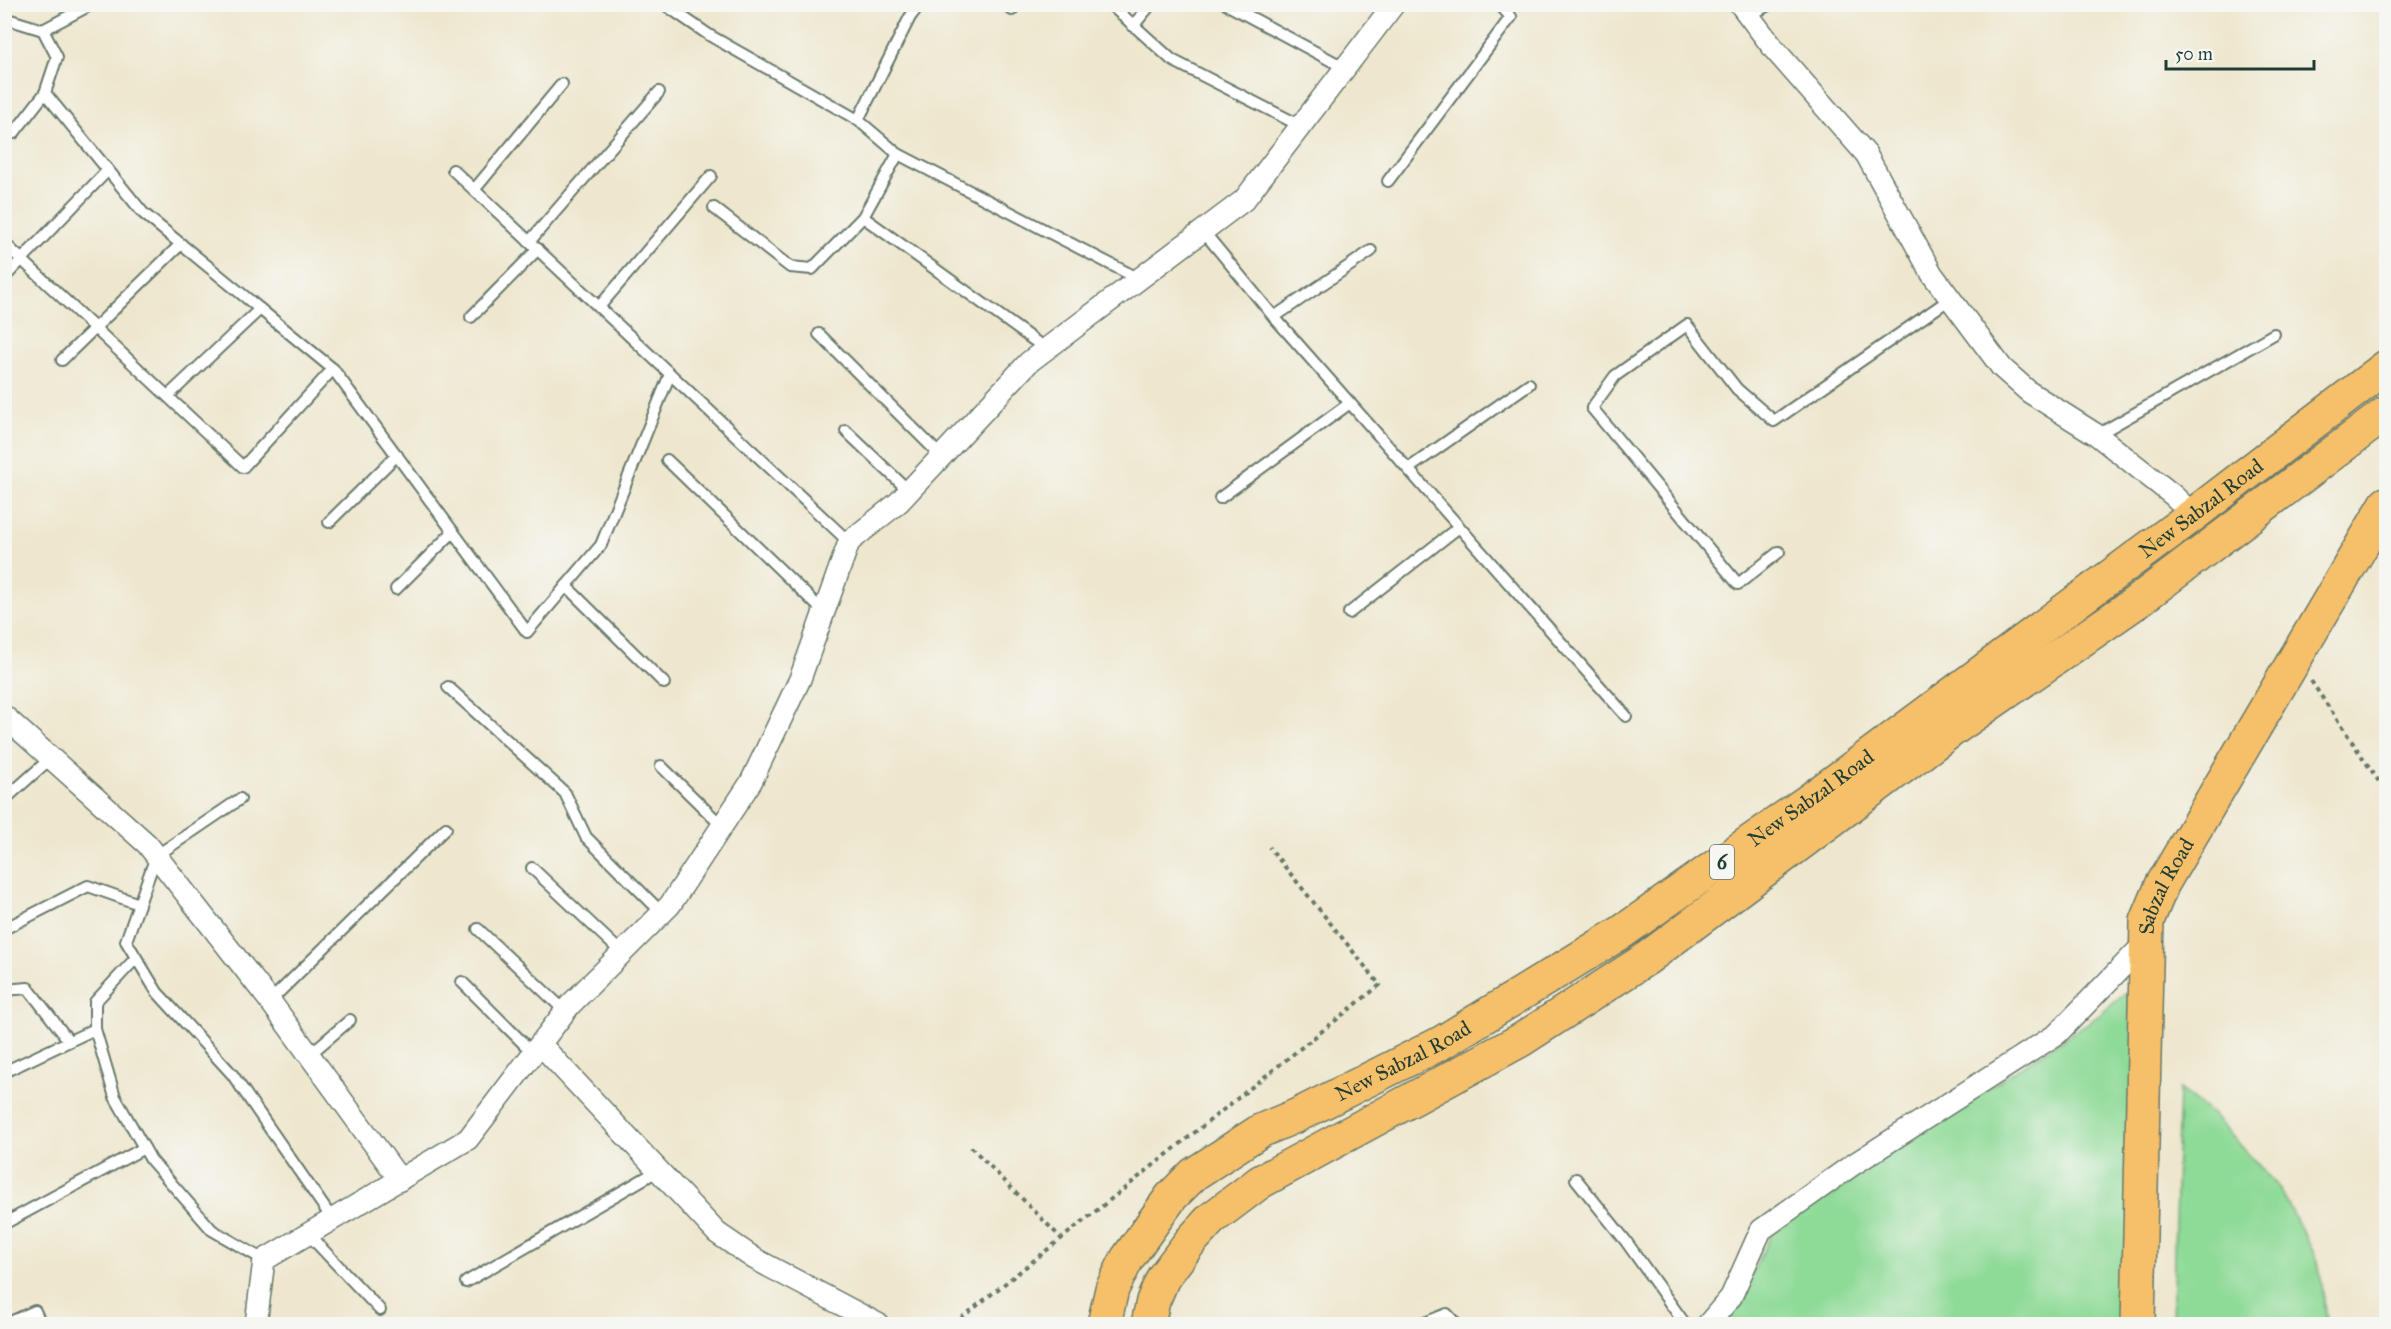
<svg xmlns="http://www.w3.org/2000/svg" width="2391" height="1329" font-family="'IM FELL Great Primer',serif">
  <rect width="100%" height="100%" fill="#f6f6f2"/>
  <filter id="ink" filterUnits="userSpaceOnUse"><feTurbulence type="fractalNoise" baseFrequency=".0167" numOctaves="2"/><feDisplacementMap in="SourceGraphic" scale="12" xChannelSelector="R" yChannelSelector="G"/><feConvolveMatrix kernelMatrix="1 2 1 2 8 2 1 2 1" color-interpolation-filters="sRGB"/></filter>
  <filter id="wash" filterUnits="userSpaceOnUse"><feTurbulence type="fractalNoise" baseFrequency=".008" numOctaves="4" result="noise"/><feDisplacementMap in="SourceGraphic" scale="24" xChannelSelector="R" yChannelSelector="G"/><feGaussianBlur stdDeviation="1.35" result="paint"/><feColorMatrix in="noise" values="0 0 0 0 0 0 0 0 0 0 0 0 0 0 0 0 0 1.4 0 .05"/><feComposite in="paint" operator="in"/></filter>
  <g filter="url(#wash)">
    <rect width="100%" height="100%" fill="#eee7ce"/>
    <g fill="#8eda97" stroke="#568c66" stroke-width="1.5">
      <polygon points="2143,979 2141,1324 1723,1324 1741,1297 1774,1228 2097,1017"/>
      <polygon points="2179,1089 2212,1114 2280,1189 2318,1261 2328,1324 2172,1324"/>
    </g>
  </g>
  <g filter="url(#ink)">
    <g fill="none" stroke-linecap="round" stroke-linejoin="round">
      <g stroke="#67786a" stroke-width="14">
        <g id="lane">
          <polyline points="664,4 709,35 858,120 898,154 1139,279"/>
          <polyline points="1006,4 1012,10"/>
          <polyline points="1110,4 1172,60 1301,126"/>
          <polyline points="1226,4 1345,68"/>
          <polyline points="1750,15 1770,4"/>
          <polyline points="4,18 43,30 92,4"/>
          <polyline points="1133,26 1151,4"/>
          <polyline points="43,30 57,57 45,93 143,213 333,369 527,632 601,545 670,374"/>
          <polyline points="858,120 910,17 920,4"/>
          <polyline points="4,134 14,133 45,93"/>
          <polyline points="453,170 849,542"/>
          <polyline points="1388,181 1511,17 1499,4"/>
          <polyline points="474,190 562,84"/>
          <polyline points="714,208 790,267 812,269 863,217 898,154"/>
          <polyline points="863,217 1046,349"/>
          <polyline points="1203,231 1274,317 1626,716"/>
          <polyline points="529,242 659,92"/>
          <polyline points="4,243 243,467 333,369"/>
          <polyline points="4,278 108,170"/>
          <polyline points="599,307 711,176"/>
          <polyline points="471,317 538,249"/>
          <polyline points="1274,317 1371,251"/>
          <polyline points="819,334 941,456"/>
          <polyline points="62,360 181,244"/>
          <polyline points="168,396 260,309"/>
          <polyline points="846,431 909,491"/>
          <polyline points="2097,435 2274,334"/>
          <polyline points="667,460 824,612"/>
          <polyline points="1408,469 1529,384"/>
          <polyline points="1220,498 1350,403"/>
          <polyline points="329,522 397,455"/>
          <polyline points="1779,552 1738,584 1592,408 1615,376 1687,325 1737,389 1774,421 1950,299"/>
          <polyline points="566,586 664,683"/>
          <polyline points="396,589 453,532"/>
          <polyline points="1349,613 1459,527"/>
          <polyline points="448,687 565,793 586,837 662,913"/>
          <polyline points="661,766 722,826"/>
          <polyline points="240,799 156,856 126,941 157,992 232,1074 333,1220"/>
          <polyline points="4,800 51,758"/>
          <polyline points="532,868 622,953"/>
          <polyline points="4,929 88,886 139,904"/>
          <polyline points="478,929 565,1011"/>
          <polyline points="136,958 95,1002 95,1029 115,1097 151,1160 212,1230 264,1260"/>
          <polyline points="462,982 534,1054"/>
          <polyline points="4,990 28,988 69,1041"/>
          <polyline points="270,1001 446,828"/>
          <polyline points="309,1055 350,1020"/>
          <polyline points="4,1072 95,1029"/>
          <polyline points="1576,1179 1625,1240 1685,1324"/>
          <polyline points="4,1213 9,1221 144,1148"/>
          <polyline points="309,1235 380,1310"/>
          <polyline points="466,1282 659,1170"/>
          <polyline points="6,1324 35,1311 41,1324"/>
          <polyline points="1422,1324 1447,1314 1456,1324"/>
        </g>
      </g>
      <g stroke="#67786a" stroke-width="24">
        <g id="street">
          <polyline points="1740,4 1774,49 1866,154 1932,274 2002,368 2029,392 2097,435 2174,496 2193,515"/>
          <polyline points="4,716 147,844 270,1001 400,1180"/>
          <polyline points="541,1045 717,1233 755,1259 878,1324"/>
          <polyline points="256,1324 264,1260 468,1139 570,1005 670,905 751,782 800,679 849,542 899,502 1029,362 1244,200 1394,4"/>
          <polyline points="1708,1324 1731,1297 1761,1230 1851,1166 2057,1034 2147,941"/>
        </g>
      </g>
      <g stroke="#67786a" stroke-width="36">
        <g id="primary">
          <path id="s1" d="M1104,1324L1112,1289L1127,1259L1171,1197L1194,1174L1260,1131L1298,1115L1441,1043L1622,932L1811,799L2193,515L2386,367"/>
          <polyline points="1148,1324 1153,1301 1163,1278 1190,1242 1211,1219 1260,1182 1521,1040 1646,959 1952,730 2135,603 2386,413"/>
          <path id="s2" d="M2138,1324L2147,921L2162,885L2386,504"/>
        </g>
      </g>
      <g stroke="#67786a" stroke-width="4" stroke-dasharray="4.5 4.5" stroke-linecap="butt">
        <polyline points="2311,681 2386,792"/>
        <polyline points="971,1147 1062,1239"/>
        <polyline points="954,1324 1380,985 1269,847"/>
      </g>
      <use href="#lane" stroke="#fff" stroke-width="10"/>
      <use href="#street" stroke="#fff" stroke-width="21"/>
      <use href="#primary" stroke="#f6c06b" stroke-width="33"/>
    </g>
  </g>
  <g text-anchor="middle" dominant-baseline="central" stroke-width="4.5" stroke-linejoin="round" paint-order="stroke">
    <rect fill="#f6f6f2" stroke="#60746d" stroke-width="1.5" x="1710" y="845" width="24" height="34" rx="4.5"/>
    <g font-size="20" font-weight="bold" fill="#1f3d34">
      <text x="1722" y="862">6</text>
    </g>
    <g font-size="21" fill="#1f3d34" stroke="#f6f6f2">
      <text stroke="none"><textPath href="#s1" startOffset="1388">New Sabzal Road</textPath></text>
      <text stroke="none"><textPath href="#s1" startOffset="902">New Sabzal Road</textPath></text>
      <text stroke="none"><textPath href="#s2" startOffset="442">Sabzal Road</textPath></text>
      <text stroke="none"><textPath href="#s1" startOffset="416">New Sabzal Road</textPath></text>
    </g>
  </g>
  <rect width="2391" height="1329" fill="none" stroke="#f6f6f2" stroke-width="24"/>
  <path d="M2166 60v9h148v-9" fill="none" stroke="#1f3d34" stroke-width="3"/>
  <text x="2175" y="60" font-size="18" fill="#1f3d34" stroke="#f6f6f2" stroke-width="4.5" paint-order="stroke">50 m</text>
</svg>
